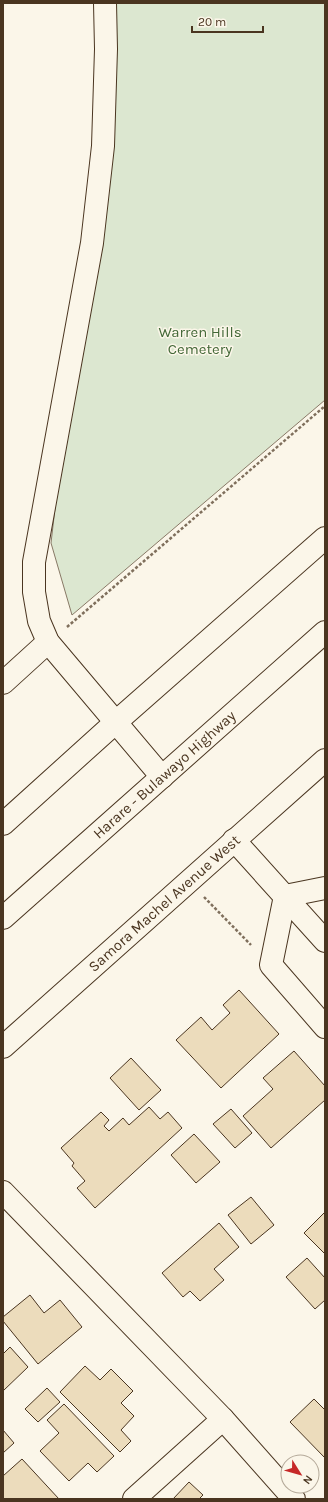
<svg xmlns="http://www.w3.org/2000/svg" width="328" height="1502" font-family="Karla,sans-serif">
  <rect width="100%" height="100%" fill="#fbf6e9"/>
  <polygon fill="#dce7d0" stroke="#887966" points="113,3 325,3 325,400 72,615 51,543"/>
  <g fill="#ecdcbc" stroke="#4a3520">
    <polygon points="239,990 279,1034 221,1088 176,1040 201,1017 212,1030 230,1013 223,1005"/>
    <polygon points="294,1051 325,1086 325,1100 271,1148 243,1116 273,1089 263,1078"/>
    <polygon points="131,1058 161,1090 139,1110 110,1078"/>
    <polygon points="149,1107 160,1119 168,1112 182,1128 95,1208 77,1188 85,1181 72,1166 74,1163 61,1148 101,1112 109,1120 104,1126 109,1131 123,1118 129,1125"/>
    <polygon points="231,1109 252,1133 235,1148 213,1124"/>
    <polygon points="194,1134 220,1162 196,1183 171,1155"/>
    <polygon points="251,1197 274,1225 251,1244 228,1215"/>
    <polygon points="325,1212 325,1254 304,1233"/>
    <polygon points="219,1223 239,1247 214,1269 224,1280 200,1301 190,1291 183,1297 162,1273"/>
    <polygon points="307,1258 325,1278 325,1300 315,1309 286,1277"/>
    <polygon points="30,1295 44,1313 60,1300 82,1327 38,1364 3,1321 3,1317"/>
    <polygon points="10,1347 28,1367 3,1391 3,1354"/>
    <polygon points="85,1366 100,1380 111,1369 133,1391 121,1403 134,1416 121,1430 131,1441 120,1452 60,1392"/>
    <polygon points="47,1388 60,1402 38,1422 25,1409"/>
    <polygon points="314,1399 325,1410 325,1458 290,1422"/>
    <polygon points="64,1404 114,1456 97,1472 88,1463 69,1481 40,1451 59,1433 47,1420"/>
    <polygon points="3,1430 14,1443 3,1453"/>
    <polygon points="22,1459 59,1499 3,1499 3,1476"/>
    <polygon points="189,1482 203,1495 199,1499 173,1499"/>
  </g>
  <g fill="none" stroke-linecap="round" stroke-linejoin="round">
    <g stroke="#4a3520" stroke-width="24">
      <g id="minor">
        <polyline points="105,3 106,49 103,146 92,243 34,562 34,592 39,621 48,642 162,777"/>
        <polyline points="3,683 48,642"/>
        <polyline points="234,840 325,941"/>
        <polyline points="325,888 285,896 271,965 325,1027"/>
        <path id="s1" d="M3,1047L325,760"/>
        <polyline points="3,1192 223,1419 294,1499"/>
        <polyline points="134,1499 223,1419"/>
      </g>
    </g>
    <g stroke="#4a3520" stroke-width="24">
      <g id="highway">
        <polyline points="3,824 116,722 325,538"/>
        <path id="s2" d="M3,918L325,632"/>
      </g>
    </g>
    <g stroke="#7f6f5c" stroke-width="2.5" stroke-dasharray="3 2" stroke-linecap="butt">
      <polyline points="67,627 325,406"/>
      <polyline points="204,897 251,945"/>
    </g>
    <use href="#minor" stroke="#fbf6e9" stroke-width="22"/>
    <use href="#highway" stroke="#fbf6e9" stroke-width="22"/>
  </g>
  <g text-anchor="middle" dominant-baseline="central" stroke-width="3" stroke-linejoin="round" paint-order="stroke">
    <g font-size="15" fill="#436837" stroke="#fbf6e9">
      <text x="200" y="332">Warren Hills<tspan x="200" dy="17">Cemetery</tspan></text>
    </g>
    <g font-size="15" fill="#4a3520" stroke="#fbf6e9">
      <text stroke="none"><textPath href="#s2" startOffset="216">Harare - Bulawayo Highway</textPath></text>
      <text stroke="none"><textPath href="#s1" startOffset="216">Samora Machel Avenue West</textPath></text>
    </g>
  </g>
  <rect width="328" height="1502" fill="none" stroke="#4a3520" stroke-width="8"/>
  <g transform="translate(300 1474) rotate(127)"><circle r="19" fill="#fbf6e9" stroke="#b4a999"/>
  <path d="M0-3L7 15L0 10L-7 15Z" fill="#c62828"/>
  <text y="-6" font-size="11" font-weight="bold" text-anchor="middle" fill="#4a3520">N</text>
  </g>
  <path d="M192 26v6h71v-6" fill="none" stroke="#4a3520" stroke-width="2"/>
  <text x="198" y="26" font-size="12" fill="#4a3520" stroke="#fbf6e9" stroke-width="3" paint-order="stroke">20 m</text>
</svg>
